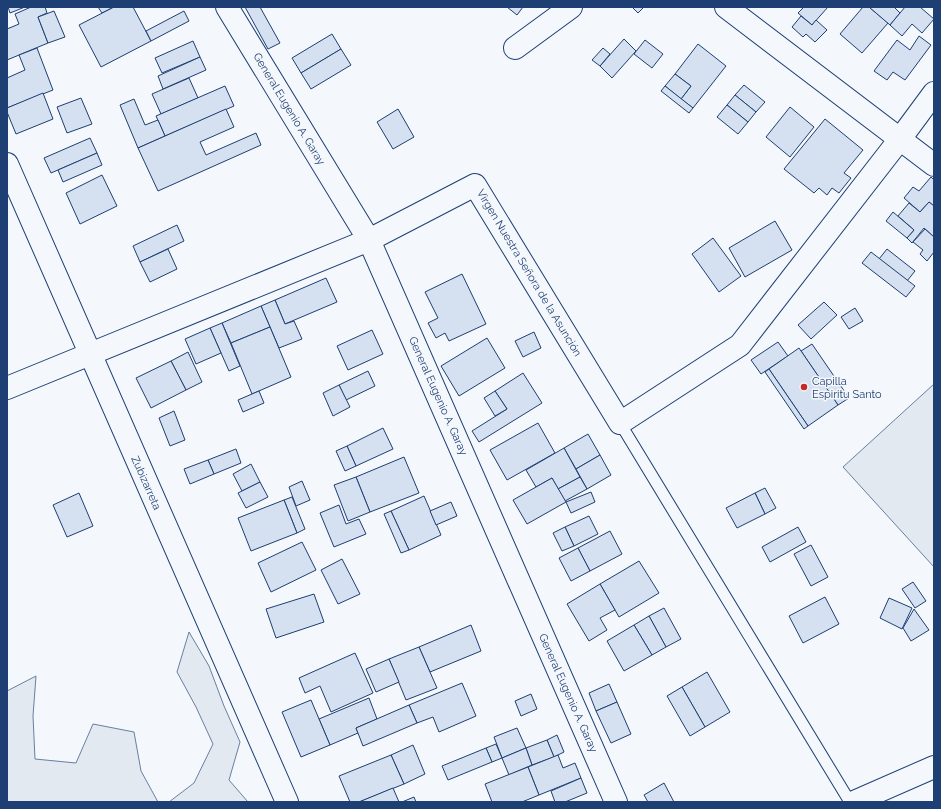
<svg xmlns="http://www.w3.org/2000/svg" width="941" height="809" font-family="Raleway,sans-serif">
  <rect width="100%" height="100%" fill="#f4f7fb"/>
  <g fill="#e3e9f0" stroke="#687fa3">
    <polygon points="934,384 934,567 843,467"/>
    <polygon points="189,632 209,666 224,706 240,742 229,780 248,802 169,802 194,783 213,744 196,707 177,672"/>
    <polygon points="36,676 33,716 35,759 76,763 93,724 134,732 141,771 158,802 7,802 7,691"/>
  </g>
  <g fill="#d5e0f0" stroke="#1d3f73">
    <polygon points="8,7 25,7 10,13"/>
    <polygon points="31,7 45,7 47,13 38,17 48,43 7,60 7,29 19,24 15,14"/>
    <polygon points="98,7 114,7 102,13"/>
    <polygon points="114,7 133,7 151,41 101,67 79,25"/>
    <polygon points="245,7 260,7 280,43 268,49"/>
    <polygon points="507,7 523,7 517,15"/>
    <polygon points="632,7 644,7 638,13"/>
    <polygon points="804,7 828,7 812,25 798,13"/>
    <polygon points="863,7 869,7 888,23 862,53 840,34"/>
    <polygon points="869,7 894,7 900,13 890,25"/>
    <polygon points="905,7 920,7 934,19 922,33 912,24 902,36 890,25"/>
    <polygon points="54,11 65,37 48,43 38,17"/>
    <polygon points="184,11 189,21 151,41 146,31"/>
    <polygon points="801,16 812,25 816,20 827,30 815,42 806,34 803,37 792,27"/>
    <polygon points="332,34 341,49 301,73 292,58"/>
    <polygon points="919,36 931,45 905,80 893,72 887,80 874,71 897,40 910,50"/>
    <polygon points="624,39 636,51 612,78 600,66"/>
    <polygon points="645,40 663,54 652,68 634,54"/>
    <polygon points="193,41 200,57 162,73 155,58"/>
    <polygon points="698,44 726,66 693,108 681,99 691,86 675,74"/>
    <polygon points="37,48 53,90 7,108 7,78 25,70 19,55"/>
    <polygon points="603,48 610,54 600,66 592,60"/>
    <polygon points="341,49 351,65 311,89 301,73"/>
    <polygon points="200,57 206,70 163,89 158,76"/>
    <polygon points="675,74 691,86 681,99 665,86"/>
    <polygon points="189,78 198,98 161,114 152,94"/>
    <polygon points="744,85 765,102 756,112 735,95"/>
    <polygon points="225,86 234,106 165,136 156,116"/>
    <polygon points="665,86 693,108 689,113 661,91"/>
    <polygon points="43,93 53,119 16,134 7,112 7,108"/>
    <polygon points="735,95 756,112 748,122 727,105"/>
    <polygon points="81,98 92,124 67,133 57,107"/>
    <polygon points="134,99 145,125 158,120 165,136 138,148 120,105"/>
    <polygon points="727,105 748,122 738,134 717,117"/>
    <polygon points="790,107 814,127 790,157 766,137"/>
    <polygon points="226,109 234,127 200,142 206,155 256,133 261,145 158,191 138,148"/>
    <polygon points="398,109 414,137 393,149 377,122"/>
    <polygon points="825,119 863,150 844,173 851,178 839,193 832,188 827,195 819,188 814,193 784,169"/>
    <polygon points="90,138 97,153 51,173 44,158"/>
    <polygon points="97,153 102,165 63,182 58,170"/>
    <polygon points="102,175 117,206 80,224 66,193"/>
    <polygon points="931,177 934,180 934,206 929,202 920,212 904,198 913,187 919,191"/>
    <polygon points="929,202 934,206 934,237 924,228 912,243 907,238 914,230 898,216 909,203 920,212"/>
    <polygon points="893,212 914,230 907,238 886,221"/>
    <polygon points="775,221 792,250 745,277 729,248"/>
    <polygon points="177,225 184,241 140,262 133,246"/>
    <polygon points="925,229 934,237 934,252 927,261 920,254 923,250 913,242"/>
    <polygon points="713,238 741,276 719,292 692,254"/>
    <polygon points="168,249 177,269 150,282 140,262"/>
    <polygon points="887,249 915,271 907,281 879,259"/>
    <polygon points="871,252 915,286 906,297 862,263"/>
    <polygon points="462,274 486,324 449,341 445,333 436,338 428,323 438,318 425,292"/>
    <polygon points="326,278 337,302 285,324 275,300"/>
    <polygon points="275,300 285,324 294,321 302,339 279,348 261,306"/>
    <polygon points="824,302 837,315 811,339 798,325"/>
    <polygon points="261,306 270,327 231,343 222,323"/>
    <polygon points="855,308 863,321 849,329 841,317"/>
    <polygon points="222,323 240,366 229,371 210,328"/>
    <polygon points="270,327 291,377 252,394 231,343"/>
    <polygon points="210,328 221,353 196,364 185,339"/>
    <polygon points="372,330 383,354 348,370 337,346"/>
    <polygon points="534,332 541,348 523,357 515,341"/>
    <polygon points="487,338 505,368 459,396 441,366"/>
    <polygon points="778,342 788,356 761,374 751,360"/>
    <polygon points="812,344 849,398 838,405 801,351"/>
    <polygon points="799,348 838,405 808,426 769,369"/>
    <polygon points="188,352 202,382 186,390 171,361"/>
    <polygon points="171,361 186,390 151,408 136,378"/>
    <polygon points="769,369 808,426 804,429 765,372"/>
    <polygon points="368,371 375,386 346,400 339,385"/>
    <polygon points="523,373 542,403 479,442 472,431 507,409 495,391"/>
    <polygon points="339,385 350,407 333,416 323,393"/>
    <polygon points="259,391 264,403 243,412 238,400"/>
    <polygon points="495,391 507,409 495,416 484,398"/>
    <polygon points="174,411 185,440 170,446 159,418"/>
    <polygon points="538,423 555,453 507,480 490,450"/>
    <polygon points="383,428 393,449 356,466 347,446"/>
    <polygon points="588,434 600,455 576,469 564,448"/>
    <polygon points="347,446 356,466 345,471 336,451"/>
    <polygon points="564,448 580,477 558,489 552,478 536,487 526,470"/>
    <polygon points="236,449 241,463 214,474 208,460"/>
    <polygon points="600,455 611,475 587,489 576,469"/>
    <polygon points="404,457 419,493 370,512 356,477"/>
    <polygon points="208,460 214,474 190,484 184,469"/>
    <polygon points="251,464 260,482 242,491 233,474"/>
    <polygon points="356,477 370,512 348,521 334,485"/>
    <polygon points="580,477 587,489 565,501 558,489"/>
    <polygon points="552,478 566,502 527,524 513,500"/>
    <polygon points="302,481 310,500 296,506 289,487"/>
    <polygon points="260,482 268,497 246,508 238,493"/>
    <polygon points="765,488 776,508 765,514 755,493"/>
    <polygon points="591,492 595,502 571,513 566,502"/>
    <polygon points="79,493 93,526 67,537 53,505"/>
    <polygon points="755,493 765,514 737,528 726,508"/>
    <polygon points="424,496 441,535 409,550 391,511"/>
    <polygon points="292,497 305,529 297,533 284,500"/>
    <polygon points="284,500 297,533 251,551 238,518"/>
    <polygon points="451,502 457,516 436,525 430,511"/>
    <polygon points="339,505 346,524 359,519 366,534 334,547 320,513"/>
    <polygon points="391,511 409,550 401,553 384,514"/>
    <polygon points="589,516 598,534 574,546 565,527"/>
    <polygon points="565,527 574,546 562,551 553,533"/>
    <polygon points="798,527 806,542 770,562 762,547"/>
    <polygon points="610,531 622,554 590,571 578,548"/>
    <polygon points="302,542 316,570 271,592 258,563"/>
    <polygon points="811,545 828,577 811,586 794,554"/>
    <polygon points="578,548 590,571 571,581 559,558"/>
    <polygon points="342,559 360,594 338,604 321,570"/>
    <polygon points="639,561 659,593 619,617 600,584"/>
    <polygon points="913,582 926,601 915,608 902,589"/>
    <polygon points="600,584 615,610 600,618 607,630 589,641 567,604"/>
    <polygon points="314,594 324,622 276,638 266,609"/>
    <polygon points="825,597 839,624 803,643 789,616"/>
    <polygon points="889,598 912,608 902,629 880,618"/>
    <polygon points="664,608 681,639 666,647 649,616"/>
    <polygon points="914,609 929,630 911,641 903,628"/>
    <polygon points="649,616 666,647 652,655 634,625"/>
    <polygon points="471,625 481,651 430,672 419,647"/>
    <polygon points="634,625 652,655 624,671 607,641"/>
    <polygon points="419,647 437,688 406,700 389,659"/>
    <polygon points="355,653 373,693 331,712 320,686 305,693 299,678"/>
    <polygon points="389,659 399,682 376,692 366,669"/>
    <polygon points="707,672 730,712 705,727 682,687"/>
    <polygon points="462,683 476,716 439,732 433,717 417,723 409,705"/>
    <polygon points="609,684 617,702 596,711 589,693"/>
    <polygon points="682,687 705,727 690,736 667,696"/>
    <polygon points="531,694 537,709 521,716 515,701"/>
    <polygon points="369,698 377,719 356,728 358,733 330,745 319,719"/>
    <polygon points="311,700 330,745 301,757 282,712"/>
    <polygon points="617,702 631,734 611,743 596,711"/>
    <polygon points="409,705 417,723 363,746 356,728"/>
    <polygon points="517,728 526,748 502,758 494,737"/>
    <polygon points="557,735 564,752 554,757 547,740"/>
    <polygon points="547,740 554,757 532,765 526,748"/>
    <polygon points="496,744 502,758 492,762 486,748"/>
    <polygon points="413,745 425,774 404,784 391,755"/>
    <polygon points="486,748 492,762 448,780 442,766"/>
    <polygon points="526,748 532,765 509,775 502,758"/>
    <polygon points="391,755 404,784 359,802 350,802 339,776"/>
    <polygon points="558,755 563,768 575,763 581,778 539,795 528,767"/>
    <polygon points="528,767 539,795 522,802 492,802 485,784"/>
    <polygon points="581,778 587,793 565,802 555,802 551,791"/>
    <polygon points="664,783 674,802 648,802 644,795"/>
    <polygon points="393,788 399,802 359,802"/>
    <polygon points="414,797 416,802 402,802"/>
  </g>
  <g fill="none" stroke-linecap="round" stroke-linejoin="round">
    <g stroke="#1d3f73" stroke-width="13">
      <polyline id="lane" points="620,423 850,802"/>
    </g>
    <g stroke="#1d3f73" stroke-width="24">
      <g id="street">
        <polyline points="726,7 934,165"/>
        <polyline points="515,48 571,7"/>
        <polyline points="7,164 287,802"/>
        <polyline points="7,388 369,240 475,185 620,423 740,345 900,139 934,93"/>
        <polyline points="854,802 934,767"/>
      </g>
    </g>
    <g stroke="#1d3f73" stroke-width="24">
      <polyline id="secondary" points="227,7 369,240 616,802"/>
    </g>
    <use href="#lane" stroke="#f4f7fb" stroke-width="11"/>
    <use href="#street" stroke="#f4f7fb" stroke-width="22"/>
    <use href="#secondary" stroke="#f4f7fb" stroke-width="22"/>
  </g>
  <circle fill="#c62828" stroke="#f4f7fb" stroke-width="1.5" cx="804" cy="387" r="4"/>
  <g text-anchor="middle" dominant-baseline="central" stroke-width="3" stroke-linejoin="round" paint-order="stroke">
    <g font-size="11" fill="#1d3f73" stroke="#f4f7fb">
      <text transform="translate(289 109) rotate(59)">General Eugenio A. Garay</text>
      <text transform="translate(529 273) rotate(59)">Virgen Nuestra Señora de la Asunción</text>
      <text transform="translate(438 396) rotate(66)">General Eugenio A. Garay</text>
      <text transform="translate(146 483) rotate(66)">Zubizarreta</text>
      <text transform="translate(568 693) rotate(66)">General Eugenio A. Garay</text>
    </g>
    <g font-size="11" fill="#1d3f73" stroke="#f4f7fb" text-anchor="start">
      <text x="812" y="381">Capilla<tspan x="812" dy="13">Espiritu Santo</tspan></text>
    </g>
  </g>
  <rect width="941" height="809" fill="none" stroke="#1d3f73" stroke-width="16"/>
</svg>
